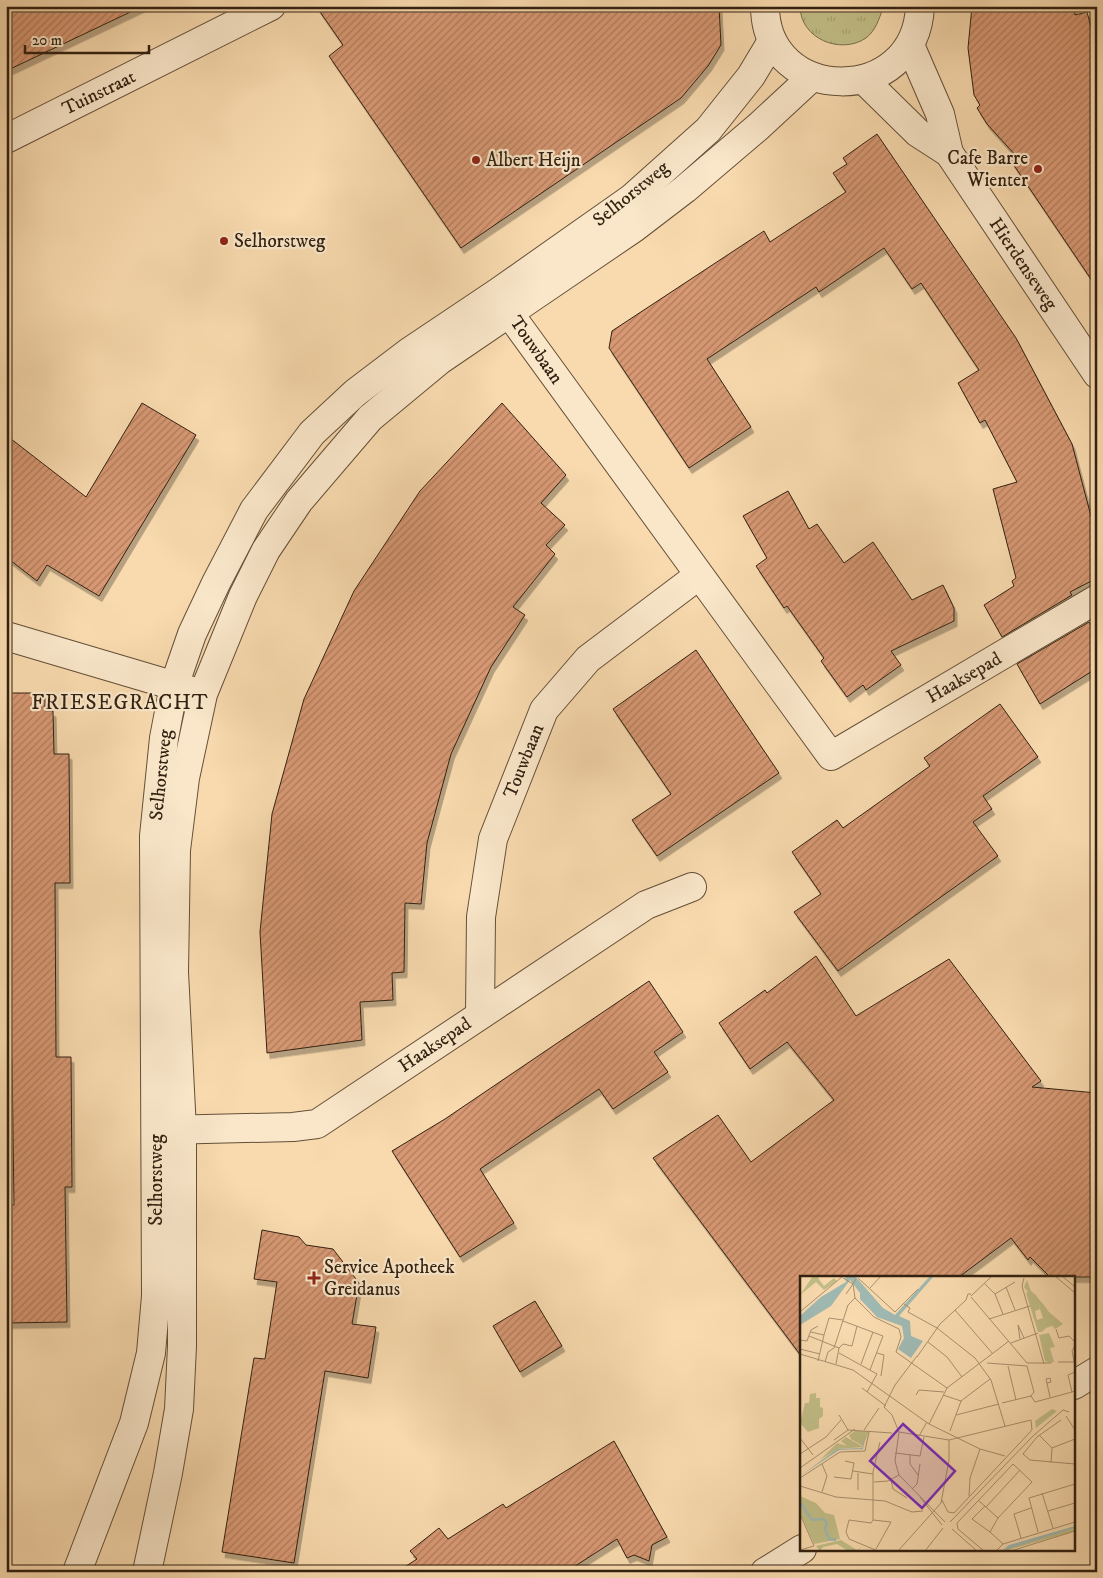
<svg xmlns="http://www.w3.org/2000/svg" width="1103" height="1578" font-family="'IM FELL DW Pica',serif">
  <defs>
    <pattern id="grass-tufts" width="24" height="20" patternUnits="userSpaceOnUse" patternTransform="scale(1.25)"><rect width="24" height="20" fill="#c2be87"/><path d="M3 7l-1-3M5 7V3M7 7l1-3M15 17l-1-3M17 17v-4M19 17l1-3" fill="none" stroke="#a7a374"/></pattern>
    <pattern id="building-hatch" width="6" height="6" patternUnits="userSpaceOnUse" patternTransform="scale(1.25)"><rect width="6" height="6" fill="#d79873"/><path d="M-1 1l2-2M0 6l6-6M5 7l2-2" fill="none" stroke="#af7c5d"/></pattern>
    <filter id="shadow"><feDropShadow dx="3" dy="5.5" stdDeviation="0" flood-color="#0004"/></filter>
  </defs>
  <rect width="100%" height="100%" fill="#f8daae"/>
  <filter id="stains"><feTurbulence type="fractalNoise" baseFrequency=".004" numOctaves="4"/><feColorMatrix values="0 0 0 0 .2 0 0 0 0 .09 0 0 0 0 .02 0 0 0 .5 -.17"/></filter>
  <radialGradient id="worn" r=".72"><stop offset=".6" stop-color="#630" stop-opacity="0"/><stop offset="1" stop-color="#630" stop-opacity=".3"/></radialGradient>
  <path fill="url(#grass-tufts)" stroke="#7a704c" d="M800,6H883V8C879,19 876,30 866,38C841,55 800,39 800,6Z"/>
  <g fill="url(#building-hatch)" stroke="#322111" filter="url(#shadow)">
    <polygon points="6,6 143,6 6,71"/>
    <polygon points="316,6 719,6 721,45 708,66 681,98 461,248 329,56 343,45"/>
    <polygon points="972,6 1074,6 1075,15 1087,12 1097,49 1097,288 1011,161 1017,157 987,124 977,108 980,105 974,95 968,48"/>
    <polygon points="877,134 1016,338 1072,444 1097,539 1097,578 1070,592 1072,595 1002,637 984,605 1014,586 1012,581 1016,578 993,489 1017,482 985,420 980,423 958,383 979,370 921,283 912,289 884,248 819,292 816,287 707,359 751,427 689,468 609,348 612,331 764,231 770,242 846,192 833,173 847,164 843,158"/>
    <polygon points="142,403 196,435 99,596 47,565 37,581 6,557 6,435 86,497"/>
    <polygon points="502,403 566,475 541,503 565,525 546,545 555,554 513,607 525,615 491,667 451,754 427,843 421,904 405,903 404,972 392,973 393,1000 360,1002 362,1040 267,1053 260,932 272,814 304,699 354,591 420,491"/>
    <polygon points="788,491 809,529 817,524 844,563 873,542 912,600 943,585 954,608 954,621 891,651 901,665 866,690 863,685 847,697 821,661 824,658 787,606 784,608 756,566 767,558 743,516"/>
    <polygon points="1089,622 1097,633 1097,668 1040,704 1017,664"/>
    <polygon points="696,650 779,773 657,856 632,820 671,794 613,709"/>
    <polygon points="6,693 45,693 45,711 53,711 54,754 69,754 70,883 55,883 56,1057 71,1057 72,1187 65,1187 67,1322 6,1323 6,1205 14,1205 12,1059 6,1060 6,931 11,931 9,756 6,756"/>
    <polygon points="1000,704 1038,757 983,796 992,809 973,822 998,856 838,971 794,912 821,894 792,852 837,820 843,828 930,766 924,758"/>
    <polygon points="816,956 856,1016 949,959 1041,1081 1032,1087 1097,1093 1097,1277 1050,1277 1030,1257 1028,1260 1011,1238 959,1277 802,1277 802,1357 653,1158 718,1115 751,1162 834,1100 787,1042 750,1069 719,1023 765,990 767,993"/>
    <polygon points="649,981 683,1032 654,1052 668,1072 613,1109 599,1089 480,1169 514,1223 460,1257 392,1151 445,1119"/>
    <polygon points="262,1230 299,1237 306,1245 333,1249 359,1283 352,1324 376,1327 368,1378 325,1371 294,1563 222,1552 254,1358 265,1359 277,1282 254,1279"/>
    <polygon points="535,1301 562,1346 520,1372 493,1326"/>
    <polygon points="614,1441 667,1537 652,1545 649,1561 634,1555 627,1558 617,1539 566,1572 397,1572 417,1559 410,1551 439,1528 448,1539 503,1504 506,1508"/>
  </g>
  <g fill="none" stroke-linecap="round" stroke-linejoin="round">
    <g stroke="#644f38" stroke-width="30">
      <g id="minor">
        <path d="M765,6C765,105 916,108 920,6"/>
        <polyline points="910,45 940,114 949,153 1097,374"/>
        <polyline points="864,80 918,133 949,153"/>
        <polyline points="6,139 271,6"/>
        <polyline points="500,298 517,324 831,756 1097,599"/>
        <polyline points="6,636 192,691"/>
        <polyline points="480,1014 481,917 493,839 544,710 588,659 698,576"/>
        <polyline points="164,1130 293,1127 317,1124 646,905 692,887"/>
        <polyline points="1074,1385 1097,1371"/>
        <polyline points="77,1572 134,1423 151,1353 156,1296 154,836 164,738 174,686 192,634 216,583 254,510 312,433 355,393 409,352 497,293 632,198 708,130 751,76 772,41"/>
        <polyline points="147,1572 168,1473 179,1409 182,1346 182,1130 174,972 176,850 185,778 203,694 243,596 266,550 299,501 370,418 440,360 634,228 685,189 758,127 812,77"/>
        <polyline points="765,1572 802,1549"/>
      </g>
    </g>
    <use href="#minor" stroke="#fae7ca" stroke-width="28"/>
  </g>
  <g fill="#8f2418" stroke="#fae7ca" stroke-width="2">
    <circle cx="476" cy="160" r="5"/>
    <circle cx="1038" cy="169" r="5"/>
    <circle cx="224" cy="241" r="5"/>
    <path d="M311.5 1270.5h5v5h5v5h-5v5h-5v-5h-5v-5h5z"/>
  </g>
  <g text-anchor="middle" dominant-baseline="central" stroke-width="4.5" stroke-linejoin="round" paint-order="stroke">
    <g font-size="19" fill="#322111" stroke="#fae7ca">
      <text transform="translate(99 93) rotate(-26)">Tuinstraat</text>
      <text transform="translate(631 194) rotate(-39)">Selhorstweg</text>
      <text transform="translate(1023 264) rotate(56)">Hierdenseweg</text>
      <text transform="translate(536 350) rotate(55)">Touwbaan</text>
      <text transform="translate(964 678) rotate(-30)">Haaksepad</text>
      <text transform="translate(524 761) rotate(-68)">Touwbaan</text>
      <text transform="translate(161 775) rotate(-84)">Selhorstweg</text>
      <text transform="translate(435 1045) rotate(-34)">Haaksepad</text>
      <text transform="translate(156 1180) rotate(-90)">Selhorstweg</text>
    </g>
    <g font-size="19" fill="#322111" stroke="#fae7ca" text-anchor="start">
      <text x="1028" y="158" text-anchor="end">Cafe Barre<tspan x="1028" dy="22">Wienter</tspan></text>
      <text x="486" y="160">Albert Heijn</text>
      <text x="234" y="241">Selhorstweg</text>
      <text x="324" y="1267">Service Apotheek<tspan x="324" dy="22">Greidanus</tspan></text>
    </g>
    <g font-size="21" letter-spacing="1" fill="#322111" stroke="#fae7ca">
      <text x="120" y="703">FRIESEGRACHT</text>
    </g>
  </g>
  <g transform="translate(800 1276)">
    <rect width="275" height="275" fill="#f8daae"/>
    <path d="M13,0H20L18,2L24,10L34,2L37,5L24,14L16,6L0,19ZM227,4L231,15L237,20L240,33L235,35L237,44L243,42L246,52L242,56H238L226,17L228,16L224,11ZM244,29L249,36L263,48L255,53L248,45ZM249,57L255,71L250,72L254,86L251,87L245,85L239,59ZM16,117V122H20V131L23,132V140L19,143V152L8,156L0,147L5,127H9L10,118ZM252,133L257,135L236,152L235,145ZM55,155H69L63,170L51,163L49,159ZM46,161L63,171L37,173L20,184L37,167L47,170L41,165ZM0,220L16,227L25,237L34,239L40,263L14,268L0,237ZM275,252V255L205,275L210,271ZM41,264L57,274L63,270L57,275H48L37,268L23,271L20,275L16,270Z" fill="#c2be87"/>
    <path d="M236,20L244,29L252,50L246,52Z" fill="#c2be87"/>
    <path d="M45,0H55L83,32L95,39L130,0H134L99,40L110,45L111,60L123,65L111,82L98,73L104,62L102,50L77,41L60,23V17L50,4L31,30L0,49V40L21,21L46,6ZM65,158L63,173L39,174L0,200L37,173L62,172ZM275,250V252L202,275L209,269Z" fill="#9fb9b2"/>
    <path fill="none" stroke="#9fb9b2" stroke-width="2.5" d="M0,226L12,244L21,243M22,242L27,247L25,253L29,263L36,264"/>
    <path fill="none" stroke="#a9906f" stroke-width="1" d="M255,0L275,17M262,0L275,11M43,2L53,8L56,3M58,2L95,36L118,13M224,2L222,10L244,88M184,7L195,18L203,38M206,11L215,34M70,12L81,0M46,18L53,8L55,22L74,41L99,53L101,61L96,76L147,112M195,18L215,6M171,20L192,0M171,21L227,87H251M104,28L110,32L108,36L137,52L175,82L191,104L205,150M155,34L193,78M1,35L43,0M189,43L230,30M43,45L83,60L70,94M256,53L259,62L269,60L275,66M11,56L24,59L18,85M24,59L29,42L43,44M9,60L39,72M220,63L218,49L224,62M0,64L7,65L11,54L18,50M128,66L147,81L162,101M211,67L238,57M275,69L272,75L275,90M39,72L43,68L52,70L57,50M0,73L20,78M39,77L77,98L67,116M77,77L84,79L81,100M0,78L53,94L129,148L180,173L205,180M117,80L95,109L84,131L92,139L99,156L95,185L99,199L145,246M117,81L140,48L166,24L168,18H171M25,86L28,76L34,72L48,29L55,22M258,86H274M187,87L227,90L234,116L231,120M36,88L39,72M61,88L73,56M208,90L216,124M275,96L268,99L272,116L275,115M247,107L251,106L250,102L246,103L250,121M62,112L86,130M116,119L119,114L144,116M143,119L161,125M231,120L235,126L272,116M202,127L231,120M39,139L48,154M156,139L199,128M266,140L275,154M261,144L237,161L223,178L230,184L275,188M129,148L147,112L209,65M48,154L92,157M64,154L79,132M150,155L161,125L190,103M99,156L149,164L231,144L232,154L154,237L148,236L142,224M239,159L252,172L251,187M119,160L127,146M0,162L13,179M34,164L48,154M252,172L275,163M95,177L120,180L124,161M0,178L26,161L41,144M110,179V188L118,199M22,188L27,200L22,216M0,192L55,153M53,195L73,198M34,201L51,203L54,187L45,185M0,202L40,176L65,175L69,156M91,204L93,213L107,222M74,206L88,205L99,199M0,210L36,221L85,225L112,236L123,235M112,213L117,208L120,188M58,214V197M242,217L253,252M169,220L170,202L180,173M120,221L142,249M178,224L198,242L190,256L203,268M185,230L172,243L190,256M186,231L220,194M248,235L275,227M0,238L14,270L0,274M73,244L91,246L76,273M150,246L233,160L263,134L269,136M152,253L177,275M238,256L229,222L275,208M221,262L214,238L231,232M78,275L49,263L46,256L49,244L71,247L73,244V196L80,166M98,275L141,227L149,184V164M125,275L143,252M184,275L158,253L157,247L213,188L232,206L198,242M196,275L203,268L275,246M211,275L275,255"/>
    <path fill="#7b2cbf" fill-opacity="0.15" stroke="#7b2cbf" stroke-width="2.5" d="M103,148L155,195L122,232L70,185Z"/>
    <rect width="275" height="275" fill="none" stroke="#322111" stroke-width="2.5"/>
  </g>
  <rect width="1103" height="1578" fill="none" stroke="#f8daae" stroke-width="25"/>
  <rect x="8" y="8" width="1088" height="1563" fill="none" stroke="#322111" stroke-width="2.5"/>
  <rect x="12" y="12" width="1078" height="1553" fill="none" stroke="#322111"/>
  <path d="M25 45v8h124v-8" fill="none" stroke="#322111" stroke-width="2.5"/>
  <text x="32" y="45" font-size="15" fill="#322111" stroke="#fae7ca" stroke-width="4" paint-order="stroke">20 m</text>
  <rect width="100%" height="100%" filter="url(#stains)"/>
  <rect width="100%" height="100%" fill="url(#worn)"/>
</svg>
